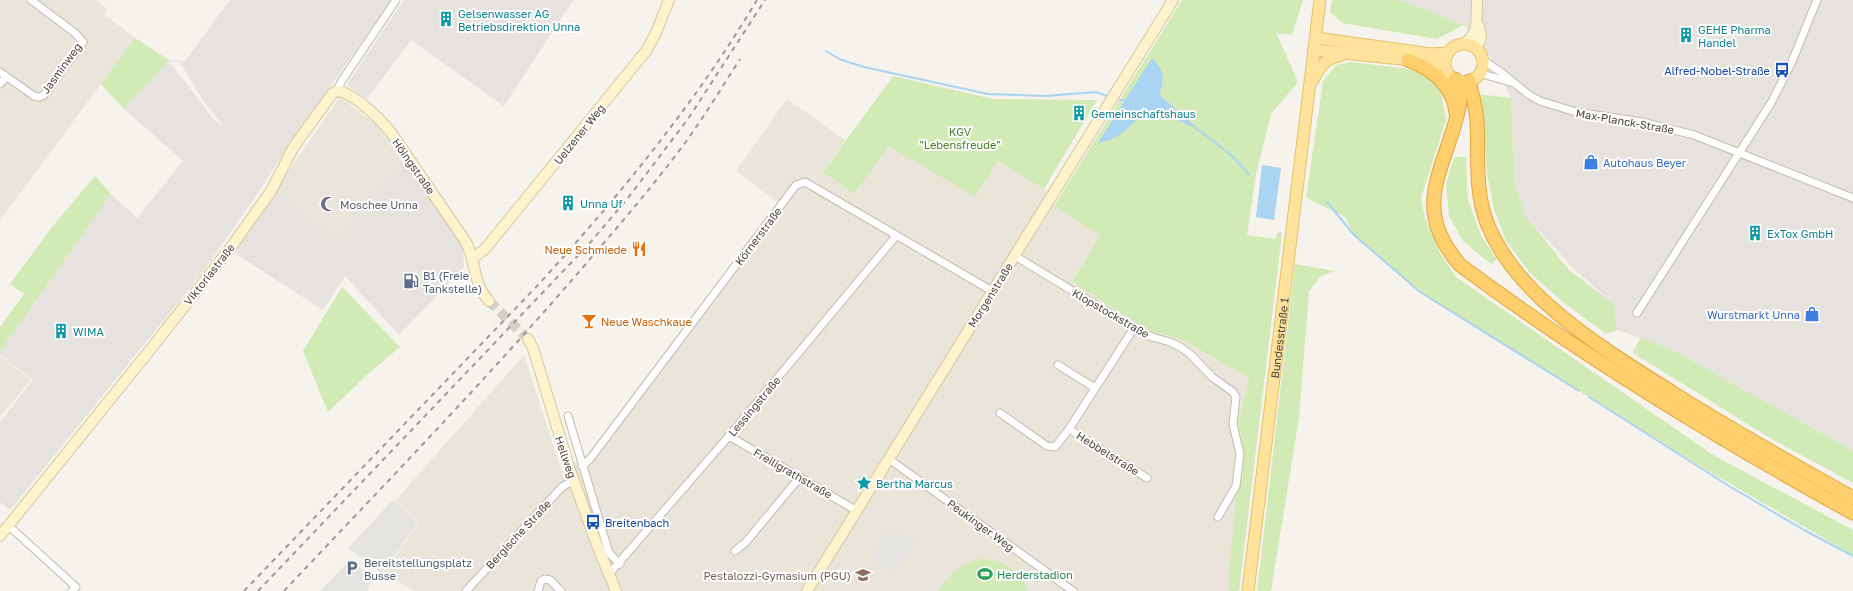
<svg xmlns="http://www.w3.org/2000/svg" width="1853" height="591" font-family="'Golos Text',sans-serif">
  <rect width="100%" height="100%" fill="#f6f3ec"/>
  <g fill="#eae5da">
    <polygon points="0,0 97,0 107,9 104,14 135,38 0,220"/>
    <polygon points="340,97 378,126 406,161 389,173 337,241 276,189"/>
    <polygon points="787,99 845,140 823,172 854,194 889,145 975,197 998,161 1044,189 1054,206 1100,236 1072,282 1148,330 1185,341 1249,378 1238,423 1242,443 1229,566 1229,591 414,591 383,573 419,523 395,501 524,355 562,472 587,455 778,203 736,171"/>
    <polygon points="0,356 31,380 0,417"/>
  </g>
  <g fill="#e6e2dd" fill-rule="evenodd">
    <path d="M230,0H392L292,140L254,199L202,273L10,510L0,502V422L33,380L0,355V352L111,194L137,218L183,161L124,109L169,60L185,61ZM169,61L180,62L203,100L223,126L215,121Z"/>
    <polygon points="404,0 573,0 504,106 411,40 367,99 347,85"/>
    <polygon points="1398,0 1853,0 1853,451 1671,349 1617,330 1614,304 1574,269 1525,215 1515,184 1511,98 1490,56 1464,25 1423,8"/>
    <polygon points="406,161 449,224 463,248 464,267 399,335 345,276 323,310 233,252 276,189 337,241 389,173"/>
  </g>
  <g fill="#d2eab5">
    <polygon points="1182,0 1303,0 1292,35 1277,33 1275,30 1298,82 1271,114 1256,175 1247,235 1275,239 1278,232 1282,233 1239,591 1229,591 1229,566 1242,443 1238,423 1249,378 1185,341 1148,330 1072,282 1100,236 1054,206"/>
    <polygon points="1332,0 1398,0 1423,8 1464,25 1437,39 1342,23 1330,12"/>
    <polygon points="135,38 169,60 124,109 101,84"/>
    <polygon points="1351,62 1403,68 1424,73 1440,86 1446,120 1421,198 1425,218 1439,251 1456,277 1713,455 1853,530 1853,555 1705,469 1420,292 1354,235 1345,217 1306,198 1323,81 1336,65"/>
    <polygon points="893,76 993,99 1097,100 1044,189 998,161 975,197 889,146 854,194 823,172"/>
    <polygon points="1477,94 1511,98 1515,184 1525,215 1569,270 1614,304 1617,330 1606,334 1563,302 1530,273 1506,241 1494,209 1487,174 1485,144"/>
    <polygon points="1454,157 1466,157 1468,200 1481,236 1497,259 1491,264 1463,241 1449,216 1446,185"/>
    <polygon points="95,176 111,194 0,352 0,327 24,294 10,284 52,227"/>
    <polygon points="1295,264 1335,271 1320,277 1309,291 1299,418 1271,591 1257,591"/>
    <polygon points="342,287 400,347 370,372 328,412 303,351"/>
    <polygon points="1640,338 1671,349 1853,451 1853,483 1770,438 1633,353"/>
    <path d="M979,559C1003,559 1019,569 1028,591H938C951,574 958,565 979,559Z"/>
  </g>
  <g fill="#e5e3e0">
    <polygon points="381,265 385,269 363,291 359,287"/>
    <polygon points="393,500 418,523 381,573 348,548"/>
    <polygon points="895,528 915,540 895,574 871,559 876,552 874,551 884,534 893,532"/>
    <polygon points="350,560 372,576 368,591 320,591"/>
  </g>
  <g fill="#a9d4f2">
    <path d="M1152,58C1166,73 1164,75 1160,95L1195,126H1190L1165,114L1145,111C1130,126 1120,140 1098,143Z"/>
    <polygon points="1262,165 1281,168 1274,220 1256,217"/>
  </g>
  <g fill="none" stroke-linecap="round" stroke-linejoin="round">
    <g stroke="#a9d4f2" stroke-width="2">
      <polyline points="826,51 839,59 864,67 988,94 1045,96 1096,92 1107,96"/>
      <polyline points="1120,100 1125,101"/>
      <polyline points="1192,125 1230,154 1249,174"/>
      <polyline points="1327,202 1354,235 1420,292 1579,391"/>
      <polyline points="1589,397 1729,486 1804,530 1853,556"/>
    </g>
    <polyline stroke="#d4d0c8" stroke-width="10" stroke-dasharray="10 5" stroke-linecap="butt" points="489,301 528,339"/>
    <g stroke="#c2bbae" stroke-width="9">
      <g id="street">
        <polyline points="1483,60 1502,73 1529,95 1540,101 1576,112 1642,122 1694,135 1853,198"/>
        <polyline points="0,72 34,96 39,97 44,95 83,42 75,33 31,0"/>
        <polyline points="1479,73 1510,82"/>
        <polyline points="0,84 6,77"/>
        <polyline points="337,91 341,82 396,0"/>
        <polyline points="1015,256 1134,328 1152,337 1170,342 1182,348 1190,354 1212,377 1233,392 1236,397 1233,424 1240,454 1236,486 1218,517"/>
        <polyline points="1637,313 1771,103 1791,64 1817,0"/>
        <polyline points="1058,365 1095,388"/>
        <polyline points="1000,413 1047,446 1055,447 1069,429 1134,328"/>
        <polyline points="568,416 609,553 620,564"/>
        <polyline points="1069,429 1147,478"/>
        <polyline points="729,436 857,511"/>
        <polyline points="889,459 1073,591"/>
        <polyline points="582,466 590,459 796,185 805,182 992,291"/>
        <polyline points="9,526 76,587 72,591"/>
        <polyline points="735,551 746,542 800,477"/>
        <polyline points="609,574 729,436 896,236"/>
        <polyline points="466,591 562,487 574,480"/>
        <polyline points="538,591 541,581 545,579 550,580 561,591"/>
      </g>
    </g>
    <g stroke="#d6c79b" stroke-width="12">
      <g id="secondary">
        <path d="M1464,44C1480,32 1476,18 1477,0"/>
        <polyline points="1477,49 1481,36 1479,26"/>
        <polyline points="473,258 485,249 646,51 655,35 669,0"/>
        <polyline points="528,339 533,348 570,470 597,545 616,591"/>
        <path d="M0,536L154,345L231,247L271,191L293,148L332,94L337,91C353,92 380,119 390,131L466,242C476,262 473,284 489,301"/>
        <polyline points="807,591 1173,0"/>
      </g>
    </g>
    <g stroke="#e6c16a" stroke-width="13">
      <g id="primary">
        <polyline points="1316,38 1431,54 1448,53"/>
        <circle cx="1464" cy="63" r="19"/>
        <polyline points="1314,50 1431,62 1445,66"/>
        <path d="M1313,80C1320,65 1325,59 1342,55"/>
        <path id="s1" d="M1248,591L1320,0"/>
      </g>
    </g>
    <g stroke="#e0a43c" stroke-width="15">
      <g id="highway">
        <path d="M1408,60C1432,69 1453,85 1456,113"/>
        <path d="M1455,79C1463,93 1460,106 1456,120C1439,179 1414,211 1460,265C1585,358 1717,438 1853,513"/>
        <path d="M1469,81C1472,94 1476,107 1477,120C1479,155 1474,189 1487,223C1517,299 1607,351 1673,393C1732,430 1792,464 1853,498"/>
      </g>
    </g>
    <use href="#street" stroke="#fff" stroke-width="7"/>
    <use href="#secondary" stroke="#fff3cd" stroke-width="10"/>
    <use href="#primary" stroke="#ffe39c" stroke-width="11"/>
    <use href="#highway" stroke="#ffcf6e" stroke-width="13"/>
    <g stroke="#9a9a9a" stroke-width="2" stroke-dasharray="5 5" stroke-linecap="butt">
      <path d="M244,591L538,285C619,196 695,104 757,0"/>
      <polyline points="258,591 589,244 628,198 688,119 765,0"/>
      <path d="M284,591C383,486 484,382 578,273C616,229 654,185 688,139C706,113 723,86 740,59"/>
    </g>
  </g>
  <defs>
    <g id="building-bare" transform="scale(1.2)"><path d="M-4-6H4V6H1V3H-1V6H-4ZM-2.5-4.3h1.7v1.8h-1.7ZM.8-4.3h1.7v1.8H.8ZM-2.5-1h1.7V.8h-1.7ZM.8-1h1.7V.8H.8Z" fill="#0f9aa8" stroke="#fff" stroke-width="2.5" paint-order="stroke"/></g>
    <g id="bus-bare" transform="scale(1.2)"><path d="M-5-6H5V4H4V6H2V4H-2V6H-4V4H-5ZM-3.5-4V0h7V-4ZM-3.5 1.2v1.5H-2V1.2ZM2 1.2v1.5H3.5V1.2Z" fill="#1a4fb4" stroke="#fff" stroke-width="2.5" paint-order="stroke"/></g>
    <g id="shop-bare" transform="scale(1.2)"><path d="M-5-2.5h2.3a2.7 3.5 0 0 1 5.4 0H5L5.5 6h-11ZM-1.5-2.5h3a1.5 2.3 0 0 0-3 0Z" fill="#3f7fe0" stroke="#fff" stroke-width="2.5" paint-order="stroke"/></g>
    <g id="mosque-bare" transform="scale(1.2)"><path d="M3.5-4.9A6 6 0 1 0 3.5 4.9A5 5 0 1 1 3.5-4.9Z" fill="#6b7280" stroke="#fff" stroke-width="2.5" paint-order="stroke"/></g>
    <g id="restaurant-bare" transform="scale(1.2)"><path d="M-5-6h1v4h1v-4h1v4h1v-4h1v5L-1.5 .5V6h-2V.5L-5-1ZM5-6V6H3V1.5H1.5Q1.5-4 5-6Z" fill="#e8710a" stroke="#fff" stroke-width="2.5" paint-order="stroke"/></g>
    <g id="fuel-bare" transform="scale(1.2)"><path d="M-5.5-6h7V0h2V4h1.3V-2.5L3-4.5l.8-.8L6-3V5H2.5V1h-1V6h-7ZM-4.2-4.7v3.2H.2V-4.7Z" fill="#5c6f8a" stroke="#fff" stroke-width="2.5" paint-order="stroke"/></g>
    <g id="bar-bare" transform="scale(1.2)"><path d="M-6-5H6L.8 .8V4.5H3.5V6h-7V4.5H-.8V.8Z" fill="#e8710a" stroke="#fff" stroke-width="2.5" paint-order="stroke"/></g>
    <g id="sight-bare" transform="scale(1.2)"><path d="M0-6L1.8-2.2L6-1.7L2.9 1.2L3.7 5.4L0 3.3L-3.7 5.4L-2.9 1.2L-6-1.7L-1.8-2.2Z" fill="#0f9aa8" stroke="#fff" stroke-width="2.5" paint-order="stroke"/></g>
    <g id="parking-bare" transform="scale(1.2)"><path d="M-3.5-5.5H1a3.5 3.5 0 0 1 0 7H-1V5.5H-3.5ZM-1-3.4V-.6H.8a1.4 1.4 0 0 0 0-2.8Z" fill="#5c6f8a" stroke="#fff" stroke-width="2.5" paint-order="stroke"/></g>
    <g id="stadium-bare" transform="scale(1.2)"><path d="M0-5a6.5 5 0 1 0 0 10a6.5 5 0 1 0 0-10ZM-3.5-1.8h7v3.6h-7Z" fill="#2e9e5b" stroke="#fff" stroke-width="2.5" paint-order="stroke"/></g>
    <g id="school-bare" transform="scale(1.2)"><path d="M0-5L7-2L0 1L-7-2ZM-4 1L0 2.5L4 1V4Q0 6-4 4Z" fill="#8d6e63" stroke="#fff" stroke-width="2.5" paint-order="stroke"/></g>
  </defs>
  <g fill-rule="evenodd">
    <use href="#building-bare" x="446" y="19"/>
    <use href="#building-bare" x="1686" y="35"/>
    <use href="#bus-bare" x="1782" y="70"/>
    <use href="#building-bare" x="1079" y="113"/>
    <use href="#shop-bare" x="1591" y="162"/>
    <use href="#building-bare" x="568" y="203"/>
    <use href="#mosque-bare" x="328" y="204"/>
    <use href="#building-bare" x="1755" y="233"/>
    <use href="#restaurant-bare" x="639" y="249"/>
    <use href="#fuel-bare" x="411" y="281"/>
    <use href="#shop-bare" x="1812" y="314"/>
    <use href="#bar-bare" x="589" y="321"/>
    <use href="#building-bare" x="61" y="331"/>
    <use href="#sight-bare" x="864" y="483"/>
    <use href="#bus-bare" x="593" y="522"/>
    <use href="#parking-bare" x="352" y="568"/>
    <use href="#stadium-bare" x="985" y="574"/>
    <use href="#school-bare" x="863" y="575"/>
  </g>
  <g text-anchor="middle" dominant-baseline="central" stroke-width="4" stroke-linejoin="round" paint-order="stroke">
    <g font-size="11" fill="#0d838f" stroke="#fff" text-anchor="start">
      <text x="458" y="13">Gelsenwasser AG<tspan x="458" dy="13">Betriebsdirektion Unna</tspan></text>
      <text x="1698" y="29">GEHE Pharma<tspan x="1698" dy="13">Handel</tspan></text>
      <text x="1091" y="113">Gemeinschaftshaus</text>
      <text x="580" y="203">Unna Uf</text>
      <text x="1767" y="233">ExTox GmbH</text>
      <text x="73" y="331">WIMA</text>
      <text x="876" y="483">Bertha Marcus</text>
    </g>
    <g font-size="11" fill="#4b4439" stroke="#fff">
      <text transform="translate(61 68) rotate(-54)">Jasminweg</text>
      <text transform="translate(1625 121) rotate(10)">Max-Planck-Straße</text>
      <text transform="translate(579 134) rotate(-51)">Uelzener Weg</text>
      <text transform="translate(414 166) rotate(55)">Höingstraße</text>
      <text transform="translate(758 236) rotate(-53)">Körnerstraße</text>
      <text transform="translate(209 274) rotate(-52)">Viktoriastraße</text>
      <text transform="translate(990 295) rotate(-58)">Morgenstraße</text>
      <text transform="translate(1111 313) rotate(30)">Klopstockstraße</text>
      <text stroke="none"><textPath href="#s1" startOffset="255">Bundesstraße 1</textPath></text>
      <text transform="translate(754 406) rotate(-50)">Lessingstraße</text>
      <text transform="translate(1108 453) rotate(32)">Hebbelstraße</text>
      <text transform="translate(566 457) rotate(71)">Hellweg</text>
      <text transform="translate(793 473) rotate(30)">Freiligrathstraße</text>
      <text transform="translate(981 525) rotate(36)">Peukinger Weg</text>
      <text transform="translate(518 534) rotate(-47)">Bergische Straße</text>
    </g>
    <g font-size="11" fill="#164399" stroke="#fff" text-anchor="end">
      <text x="1770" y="70">Alfred-Nobel-Straße</text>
      <text x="605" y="522" text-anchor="start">Breitenbach</text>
    </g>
    <g font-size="11" fill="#4a7f2a" stroke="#fff">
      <text x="960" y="131">KGV<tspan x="960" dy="13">"Lebensfreude"</tspan></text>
    </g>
    <g font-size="11" fill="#366cbe" stroke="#fff" text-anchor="start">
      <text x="1603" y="162">Autohaus Beyer</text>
      <text x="1800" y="314" text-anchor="end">Wurstmarkt Unna</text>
    </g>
    <g font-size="11" fill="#5b616d" stroke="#fff" text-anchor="start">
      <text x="340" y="204">Moschee Unna</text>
    </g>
    <g font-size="11" fill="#c56008" stroke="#fff" text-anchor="end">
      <text x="627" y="249">Neue Schmiede</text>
      <text x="601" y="321" text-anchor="start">Neue Waschkaue</text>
    </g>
    <g font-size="11" fill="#4e5e75" stroke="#fff" text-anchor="start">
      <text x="423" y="275">B1 (Freie<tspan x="423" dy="13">Tankstelle)</tspan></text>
      <text x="364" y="562">Bereitstellungsplatz<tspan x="364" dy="13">Busse</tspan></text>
    </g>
    <g font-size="11" fill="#27864d" stroke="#fff" text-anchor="start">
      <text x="997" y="574">Herderstadion</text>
    </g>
    <g font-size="11" fill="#785e54" stroke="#fff" text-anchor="end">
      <text x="851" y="575">Pestalozzi-Gymasium (PGU)</text>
    </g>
  </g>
</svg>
